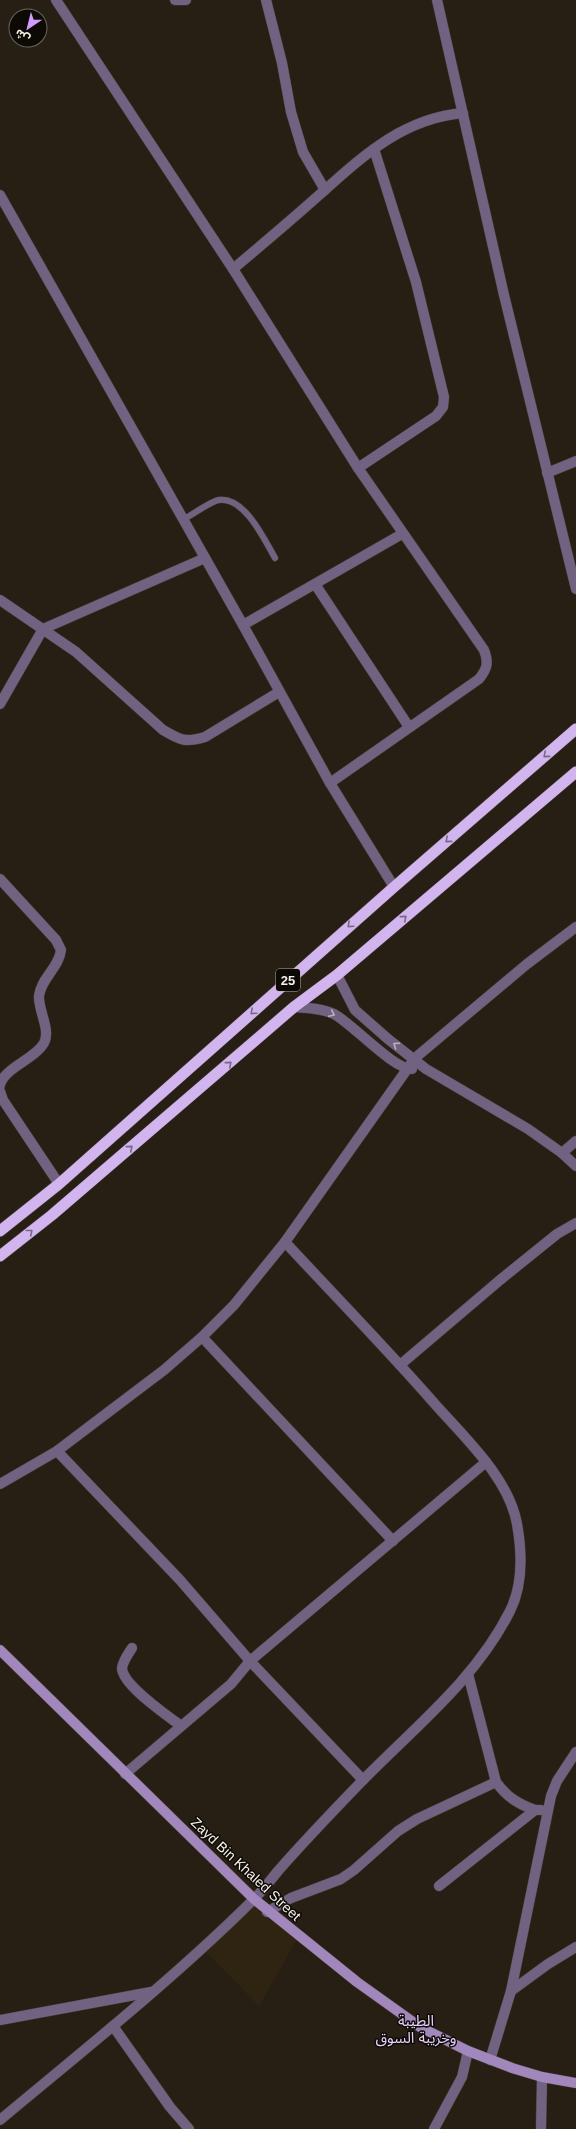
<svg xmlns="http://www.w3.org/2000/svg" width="576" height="2129" font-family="Helvetica,'Noto Sans Arabic',sans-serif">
  <rect width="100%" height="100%" fill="#271f14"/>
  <polygon fill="#2f2312" points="254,1899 299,1936 259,2006 202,1948"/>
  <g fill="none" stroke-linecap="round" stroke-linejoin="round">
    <g stroke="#443c32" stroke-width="7">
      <path id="service" d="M184,519C192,515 211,501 219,500C245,497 264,539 275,558"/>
    </g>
    <g stroke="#443c32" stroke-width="11">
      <g id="minor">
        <path d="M56,0L233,269L358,468L484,650C489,663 487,669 479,679L330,783"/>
        <polyline points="175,0 186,0"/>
        <polyline points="266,0 282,63 291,112 303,152 325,190"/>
        <polyline points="0,195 243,625 330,783 394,887"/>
        <path d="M233,269C258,248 284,226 309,204C356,163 397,119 463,113"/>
        <polyline points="358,468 436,416 443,407 444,397 416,282 374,149"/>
        <polyline points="547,473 576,461"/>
        <polyline points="315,584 409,727"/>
        <path d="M0,600L76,652L163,730C180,740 185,743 205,737L279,692"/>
        <polyline points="243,625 402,534"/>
        <polyline points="0,704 43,629 205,558"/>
        <path d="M0,879L56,940L61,950C59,968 41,978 39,996C38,1010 51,1030 44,1043C35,1059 4,1068 0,1085"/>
        <polyline points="337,975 355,1010 388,1039 426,1069 528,1129 562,1153 576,1166"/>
        <path d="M294,1007C307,1008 322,1008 334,1014C354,1025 393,1069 412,1069"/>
        <polyline points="0,1091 3,1100 59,1184"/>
        <polyline points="562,1153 576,1141"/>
        <polyline points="202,1337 393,1541"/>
        <polyline points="400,1365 500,1280 557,1234 576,1223"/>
        <polyline points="57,1451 180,1580 250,1661 363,1780"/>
        <polyline points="0,1484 57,1451 164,1370 202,1337 234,1305 285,1242 415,1058 527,964 576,927"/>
        <path d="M132,1648C128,1654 123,1661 122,1668C122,1685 168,1716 181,1726"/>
        <path d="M468,1674L496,1782C507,1797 518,1804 535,1810"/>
        <polyline points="125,1774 231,1684 250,1661 486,1462"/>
        <polyline points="439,1886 535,1810 541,1810"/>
        <polyline points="267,1912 291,1898 341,1879 354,1870 398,1831 417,1819 496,1782"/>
        <polyline points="511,1991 548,1964 576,1947"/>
        <polyline points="0,2020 151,1992"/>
        <polyline points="113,2026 170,2107 189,2129"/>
        <polyline points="490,2060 511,1991 551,1796 557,1781 576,1752"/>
        <path d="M0,2120C85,2049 172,1980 251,1902C261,1893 269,1882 278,1871C305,1840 334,1810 363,1780C415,1727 476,1679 510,1611C523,1585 522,1552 517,1524C509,1478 464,1437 434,1403C386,1348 335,1296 285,1242"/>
        <polyline points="434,2129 462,2077 468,2051"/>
        <polyline points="541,2129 542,2077"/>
      </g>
    </g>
    <g stroke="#443c32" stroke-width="11">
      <polyline id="tertiary" points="437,0 504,295 576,589"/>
    </g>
    <g stroke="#443c32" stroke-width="11">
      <polyline id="secondary" points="0,1650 254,1899 357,1982 420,2027 468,2051 512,2068 542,2077 576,2083"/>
    </g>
    <g stroke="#443c32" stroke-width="12">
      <g id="trunk">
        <polyline points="0,1231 59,1184 394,887 576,729"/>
        <polyline points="0,1256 52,1215 294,1007 337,975 576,772"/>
      </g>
    </g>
    <use href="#service" stroke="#726282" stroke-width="6"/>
    <use href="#minor" stroke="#726282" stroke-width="10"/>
    <use href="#tertiary" stroke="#726282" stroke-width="10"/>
    <use href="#secondary" stroke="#a187bb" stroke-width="10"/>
    <use href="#trunk" stroke="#d2b5ef" stroke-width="11"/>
  </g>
  <defs><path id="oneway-chevron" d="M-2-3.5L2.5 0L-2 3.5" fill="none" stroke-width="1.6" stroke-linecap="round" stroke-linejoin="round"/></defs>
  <g stroke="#796886">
    <use href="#oneway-chevron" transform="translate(546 755) rotate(139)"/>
    <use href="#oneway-chevron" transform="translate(448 840) rotate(139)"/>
    <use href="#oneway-chevron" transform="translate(404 918) rotate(-40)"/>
    <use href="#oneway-chevron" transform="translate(350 925) rotate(138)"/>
    <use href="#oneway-chevron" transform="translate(253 1012) rotate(138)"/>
    <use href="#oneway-chevron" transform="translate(229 1064) rotate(-40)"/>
    <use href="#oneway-chevron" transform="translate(130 1148) rotate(-40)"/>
    <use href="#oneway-chevron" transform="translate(30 1232) rotate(-39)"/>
  </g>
  <g stroke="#bbb0bb">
    <use href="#oneway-chevron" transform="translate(332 1014) rotate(25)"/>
    <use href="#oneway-chevron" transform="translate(396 1045) rotate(-145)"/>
  </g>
  <g text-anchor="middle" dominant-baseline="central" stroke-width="3" stroke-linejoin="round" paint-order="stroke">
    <rect fill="#0d0a05" stroke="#b0aba5" stroke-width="1" x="276" y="969" width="24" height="22" rx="3"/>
    <g font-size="13" font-weight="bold" fill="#f6f0e9">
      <text x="288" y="980">25</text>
    </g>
    <g font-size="14" fill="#f6f0e9" stroke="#0d0a05">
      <text transform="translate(246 1869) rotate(43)">Zayd Bin Khaled Street</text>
    </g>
    <g font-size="15" fill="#e5d1fa" stroke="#0d0a05">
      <text x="416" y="2020">الطيبة<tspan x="416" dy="17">وخريبة السوق</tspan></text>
    </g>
  </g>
  <g transform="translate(28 28) rotate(215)"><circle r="19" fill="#0d0a05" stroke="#6a6660"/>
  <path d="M0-3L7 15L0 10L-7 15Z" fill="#d09dff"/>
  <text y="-6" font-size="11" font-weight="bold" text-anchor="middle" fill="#f6f0e9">ش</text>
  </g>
</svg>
